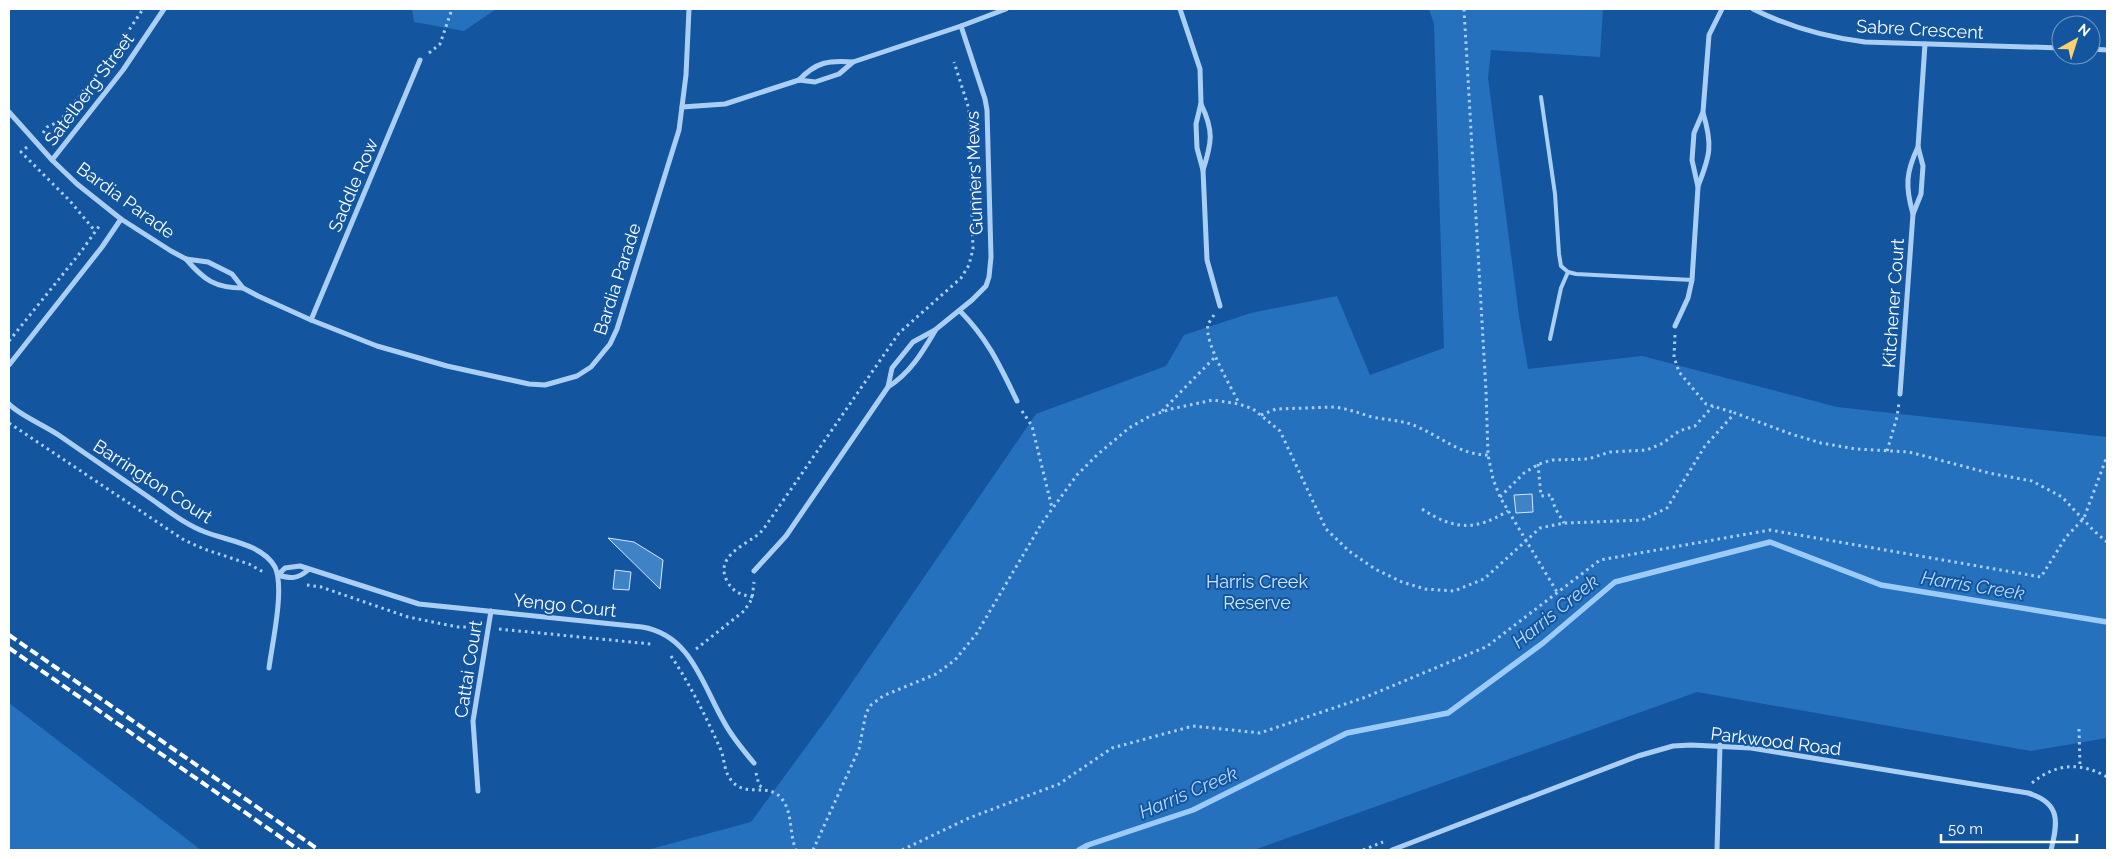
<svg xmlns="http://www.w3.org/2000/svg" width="2116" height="859" font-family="Raleway,sans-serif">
  <rect width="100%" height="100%" fill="#13569f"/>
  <g fill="#2671bd">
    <polygon points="412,9 496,9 464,31 414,22"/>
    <polygon points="1429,9 1603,9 1600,57 1491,50 1488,78 1519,316 1528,369 1642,356 1837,407 2107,437 2107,738 2031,751 1697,692 1254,850 647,850 751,822 831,713 1036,414 1166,366 1184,335 1251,313 1337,296 1370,375 1444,348 1434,24"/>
    <polygon points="9,703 201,850 9,850"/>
  </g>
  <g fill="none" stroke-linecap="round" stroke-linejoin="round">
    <polyline stroke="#9dcbf7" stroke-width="5.5" points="1079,850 1088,845 1193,810 1347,733 1448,713 1543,643 1615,582 1770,542 1881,585 2107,622"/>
  </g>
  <g fill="#4082c6" stroke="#d3e8fd">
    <polygon points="1532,494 1533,512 1516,513 1514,495"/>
    <polygon points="608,538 634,542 663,560 660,589"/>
    <polygon points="615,570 631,572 629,590 613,589"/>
  </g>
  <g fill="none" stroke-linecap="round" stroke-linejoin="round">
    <g stroke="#abcff4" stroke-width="3" stroke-dasharray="2.5 4" stroke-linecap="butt">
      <polyline points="1464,9 1486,391 1488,455 1493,479 1500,497 1557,592"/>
      <polyline points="429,53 440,44 452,9"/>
      <polyline points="43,133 47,127 60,121 113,54 143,9"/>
      <polyline points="27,147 21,152 70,201 95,231"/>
      <path d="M1214,315C1212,318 1209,322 1208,325C1204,342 1231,387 1239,403"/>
      <polyline points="1675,335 1674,357 1679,372 1706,404 1735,413"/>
      <polyline points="9,341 80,253 100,225"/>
      <polyline points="1022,411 1032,426 1052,508"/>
      <polyline points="1162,411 1216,356"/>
      <path d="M1261,415L1276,409L1335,407C1348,409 1359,413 1372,417C1386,420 1400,420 1413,425C1439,435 1459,455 1488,455"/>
      <polyline points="9,423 184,540 204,549 249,564 265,573"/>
      <polyline points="1887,451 1897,417 1899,403"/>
      <polyline points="1538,464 1541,496 1551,495 1555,508 1564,523"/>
      <polyline points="1500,497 1524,473 1539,464 1552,460 1588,459 1610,452 1647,450 1663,443 1679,431 1695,426 1713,406"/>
      <path d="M1422,509C1454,530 1475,531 1508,511"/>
      <polyline points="307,585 321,587 408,617 458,627 477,627"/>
      <path d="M753,597C741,595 733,592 727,581C715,558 741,547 756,536C761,533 765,527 769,521L899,333L961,278L969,265L973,249L969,109L954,62"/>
      <polyline points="499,629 651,644"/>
      <polyline points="696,649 744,611 752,599 754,582"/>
      <path d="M671,656C690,684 706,717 720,748C725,758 723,770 731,780C746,799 768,781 782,799C793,813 789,834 796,850"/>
      <polyline points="2079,729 2080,766"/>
      <polyline points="756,773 759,785 764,789"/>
      <path d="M2032,783C2056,763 2081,762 2107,777"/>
      <polyline points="813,850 859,749 866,713 871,705 883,696 936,674 955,660 977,633 1042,523 1077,475 1097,455 1129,428 1150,416 1171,409 1213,400 1239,404 1253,409 1280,431 1326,529 1349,551 1375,569 1402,582 1425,589 1454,591 1484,579 1540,528 1564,523 1642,520 1667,508 1705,446 1735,413 1791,434 1821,443 1856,449 1909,452 1989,473 2032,481 2062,497 2094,531 2107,542"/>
      <polyline points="902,850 969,818 1059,784 1112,748 1193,726 1260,733 1366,697 1486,647 1600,560 1770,530 2041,577 2066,537 2084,518 2107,456"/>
      <polyline points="1363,850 1383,842"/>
    </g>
    <g stroke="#abcff4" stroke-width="4">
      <polyline points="1541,97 1555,194 1559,254 1561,266 1568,272 1576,274 1692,280"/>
      <polyline points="1550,339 1561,288 1568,272"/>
    </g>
    <g stroke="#abcff4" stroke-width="5">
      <polyline points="1180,9 1200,69 1201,103 1196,124 1197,148 1203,170 1207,260 1220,306"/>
      <path d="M1753,9C1789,27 1825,37 1865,42L2061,48"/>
      <polyline points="2091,49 2107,50"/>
      <path d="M799,80C816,62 829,60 853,62"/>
      <path d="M1201,104C1214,131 1212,142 1203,170"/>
      <polyline points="682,107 725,104 799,80 815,82 839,74 853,62 961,26 1006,9"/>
      <polyline points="9,112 52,160 77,184 121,219 171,251 186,259 208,262 232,274 243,288 258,296 311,320 377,346 447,366 529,384 545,385 577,376 591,367 610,344 617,329 679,130 686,75 689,9"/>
      <polyline points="52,160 123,70 164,9"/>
      <path d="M1698,186C1710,156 1713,145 1703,113"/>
      <path d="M1913,214C1905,186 1906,172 1918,147"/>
      <path d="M186,259C204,280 215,288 243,288"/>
      <path d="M960,311C988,339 1000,366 1017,401"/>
      <polyline points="311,320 420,60"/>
      <polyline points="1675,326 1688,298 1692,280 1698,187 1692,160 1694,133 1703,112 1709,35 1722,9"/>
      <polyline points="9,365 102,247 121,219"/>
      <path d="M888,387C910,373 922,353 935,331"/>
      <polyline points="1900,394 1913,214 1921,194 1923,166 1918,147 1925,44"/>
      <path d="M9,404C19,415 46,426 60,436C89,456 118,476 147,496C166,509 184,524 205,532C228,541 262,544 275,567C285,588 272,644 269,668"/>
      <path d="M308,570C298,579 291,579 278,575L285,568L300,566L419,604L642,627C691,635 702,684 724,722C732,737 743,750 754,763"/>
      <polyline points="754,571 786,536 888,387 892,368 913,342 935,330 972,300 986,286 989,277 991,257 987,110 985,99 961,26"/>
      <polyline points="478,791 473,721 491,611"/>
      <path d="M1392,850L1638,756L1673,746L1691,745L1751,748L2028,793C2061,803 2058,822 2051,850"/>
      <polyline points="1717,850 1720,745"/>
    </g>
    <g stroke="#fff" stroke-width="4" stroke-dasharray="9 4" stroke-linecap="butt">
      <polyline points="9,635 319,850"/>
      <polyline points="9,648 299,850"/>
    </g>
  </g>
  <g text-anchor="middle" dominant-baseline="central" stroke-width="4" stroke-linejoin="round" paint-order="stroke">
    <g font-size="18" fill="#fff" stroke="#13569f">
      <text transform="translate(1920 29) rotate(3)">Sabre Crescent</text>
      <text transform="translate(89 89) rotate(-53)">Satelberg Street</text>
      <text transform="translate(974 173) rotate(-92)">Gunners Mews</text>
      <text transform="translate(353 185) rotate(-67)">Saddle Row</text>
      <text transform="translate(126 200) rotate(36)">Bardia Parade</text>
      <text transform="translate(617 279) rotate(-72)">Bardia Parade</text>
      <text transform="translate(1893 303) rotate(-86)">Kitchener Court</text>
      <text transform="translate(153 481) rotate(33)">Barrington Court</text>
      <text transform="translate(565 605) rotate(6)">Yengo Court</text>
      <text transform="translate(468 669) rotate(-81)">Cattai Court</text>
      <text transform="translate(1776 741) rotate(7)">Parkwood Road</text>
    </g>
    <g font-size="18" fill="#d3e8fd" stroke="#13569f">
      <text x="1257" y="581">Harris Creek<tspan x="1257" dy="21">Reserve</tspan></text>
    </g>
    <g font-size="19" font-style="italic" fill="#b7d9fa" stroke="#13569f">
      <text transform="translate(1973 585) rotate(9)">Harris Creek</text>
      <text transform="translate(1555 611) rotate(-39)">Harris Creek</text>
      <text transform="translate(1188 792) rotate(-23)">Harris Creek</text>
    </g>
  </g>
  <rect width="2116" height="859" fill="none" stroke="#ffffff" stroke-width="20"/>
  <g transform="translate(2076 40) rotate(39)"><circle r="24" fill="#13569f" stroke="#719ac5"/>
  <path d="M0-4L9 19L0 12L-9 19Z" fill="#ffce6e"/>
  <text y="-8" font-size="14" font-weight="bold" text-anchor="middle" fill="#ffffff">N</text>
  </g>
  <path d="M1941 834v8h136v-8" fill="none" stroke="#ffffff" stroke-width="2.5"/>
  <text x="1948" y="834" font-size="15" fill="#ffffff" stroke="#13569f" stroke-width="4" paint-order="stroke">50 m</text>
</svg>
